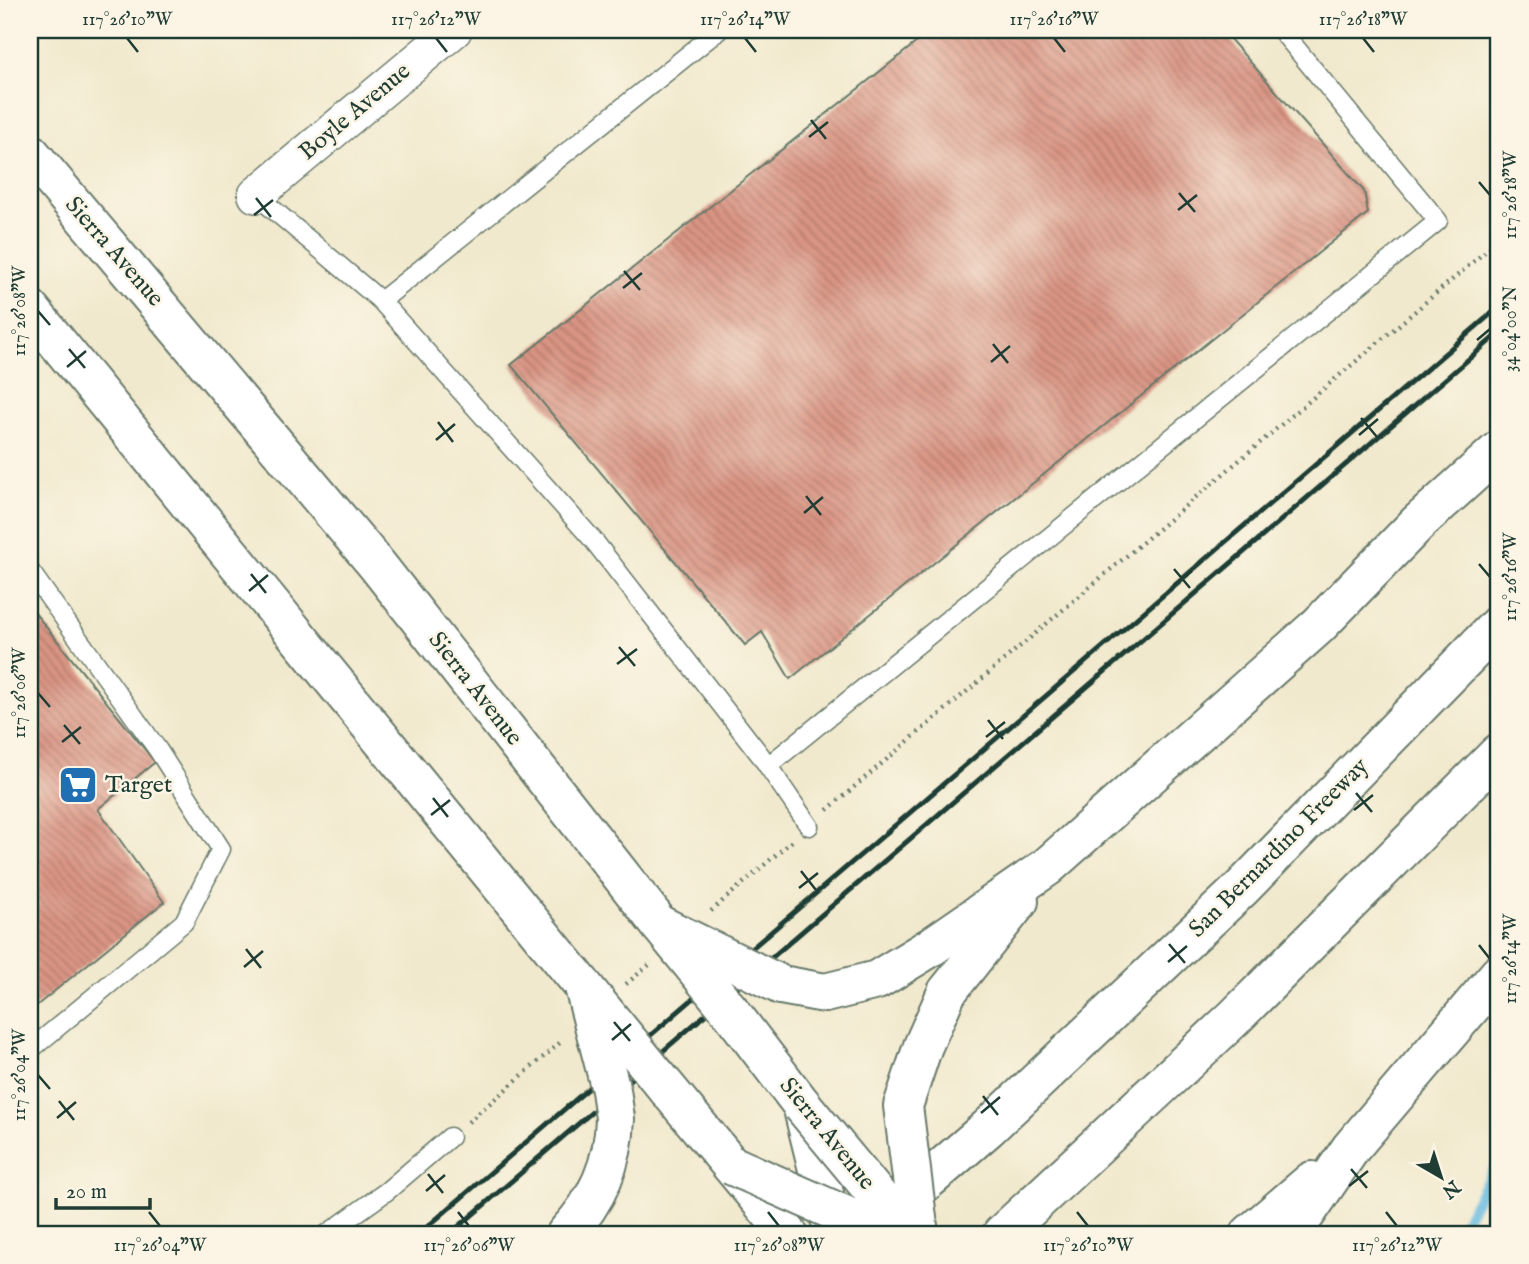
<svg xmlns="http://www.w3.org/2000/svg" width="1529" height="1264" font-family="'IM FELL English',serif">
  <defs>
    <pattern id="building-back-hatch" width="6" height="6" patternUnits="userSpaceOnUse" patternTransform="scale(1.75)"><rect width="6" height="6" fill="#da9483"/><path d="M-1 5l2 2M0 0l6 6M5-1l2 2" fill="none" stroke="#b07a6c"/></pattern>
  </defs>
  <rect width="100%" height="100%" fill="#fcf5e5"/>
  <filter id="ink" filterUnits="userSpaceOnUse"><feTurbulence type="fractalNoise" baseFrequency=".0143" numOctaves="2"/><feDisplacementMap in="SourceGraphic" scale="14" xChannelSelector="R" yChannelSelector="G"/><feConvolveMatrix kernelMatrix="1 2 1 2 8 2 1 2 1" color-interpolation-filters="sRGB"/></filter>
  <filter id="wash" filterUnits="userSpaceOnUse"><feTurbulence type="fractalNoise" baseFrequency=".00686" numOctaves="4" result="noise"/><feDisplacementMap in="SourceGraphic" scale="28" xChannelSelector="R" yChannelSelector="G"/><feGaussianBlur stdDeviation="1.57" result="paint"/><feColorMatrix in="noise" values="0 0 0 0 0 0 0 0 0 0 0 0 0 0 0 0 0 1.4 0 .05"/><feComposite in="paint" operator="in"/></filter>
  <g filter="url(#wash)">
    <rect width="100%" height="100%" fill="#f1e9cd"/>
    <g fill="none" stroke-linecap="round" stroke-linejoin="round">
      <polyline stroke="#63bae0" stroke-width="10" points="1457,1234 1499,1160"/>
    </g>
    <g id="blocks">
      <g fill="url(#building-back-hatch)">
        <polygon points="932,30 1222,30 1364,191 1368,213 790,679 762,632 745,645 511,365"/>
        <polygon points="30,607 155,762 98,809 164,902 30,1011"/>
      </g>
    </g>
  </g>
  <g filter="url(#ink)">
    <use href="#blocks" fill-opacity="0" stroke="#68796a" stroke-width="2"/>
    <g fill="none" stroke-linecap="round" stroke-linejoin="round">
      <g stroke="#68796a" stroke-width="21">
        <g id="lane">
          <polyline points="256,195 381,301 594,541 761,756 809,826"/>
          <polyline points="381,301 719,30"/>
          <polyline points="30,571 158,750 221,849 184,922 30,1050"/>
          <polyline points="768,766 1438,221 1281,30"/>
          <polyline points="327,1234 387,1191 450,1137"/>
        </g>
      </g>
      <g stroke="#68796a" stroke-width="38">
        <polyline id="street" points="256,195 454,30"/>
      </g>
      <g stroke="#68796a" stroke-width="42">
        <g id="primary">
          <polyline points="30,153 377,565 660,925"/>
          <polyline points="30,309 584,987"/>
          <polyline points="731,1012 802,1105"/>
          <polyline points="656,1075 788,1234"/>
        </g>
      </g>
      <g stroke="#68796a" stroke-width="42">
        <g id="highway">
          <polyline points="781,985 825,993 877,980 931,947 1047,867 1318,626 1419,522 1499,450"/>
          <polyline points="947,992 1019,901"/>
          <polyline points="802,1105 834,1234"/>
          <polyline points="892,1211 988,1128 1241,889 1499,624"/>
          <path d="M566,1234C597,1201 614,1164 615,1118"/>
          <polyline points="1002,1234 1234,1018 1499,753"/>
          <polyline points="1250,1234 1312,1181"/>
          <polyline points="1292,1234 1351,1148 1499,974"/>
        </g>
      </g>
      <g stroke="#68796a" stroke-width="4.5" stroke-dasharray="2 5" stroke-linecap="butt">
        <polyline points="827,810 1499,240"/>
        <polyline points="711,911 792,841"/>
        <polyline points="626,984 649,965"/>
        <polyline points="468,1122 562,1041"/>
      </g>
      <use href="#lane" stroke="#fff" stroke-width="18"/>
      <use href="#street" stroke="#fff" stroke-width="35"/>
      <use href="#primary" stroke="#fff" stroke-width="38"/>
      <use href="#highway" stroke="#fff" stroke-width="38"/>
      <g stroke="#1f3d34" stroke-width="5">
        <polyline points="419,1234 1499,307"/>
        <polyline points="450,1234 1499,333"/>
      </g>
      <g stroke="#68796a" stroke-width="42" stroke-linecap="butt">
        <g id="primary-bridge">
          <polyline points="660,925 731,1012"/>
          <polyline points="584,987 656,1075"/>
          <polyline points="802,1105 909,1234"/>
        </g>
      </g>
      <g stroke="#68796a" stroke-width="42" stroke-linecap="butt">
        <g id="highway-bridge">
          <polyline points="660,925 781,985"/>
          <polyline points="584,987 611,1090 615,1118"/>
          <polyline points="731,1165 887,1234"/>
          <polyline points="919,1234 903,1106 923,1046 947,992"/>
        </g>
      </g>
      <use href="#primary-bridge" stroke="#fff" stroke-width="38"/>
      <use href="#highway-bridge" stroke="#fff" stroke-width="38"/>
    </g>
  </g>
  <path fill="none" stroke="#1f3d34" stroke-width="2.5" d="M127,38L138,52M436,38L447,52M745,38L756,52M1054,38L1065,52M1363,38L1374,52M811,120L826,139M809,137L828,122M1479,182L1490,195M1179,193L1195,212M256,198L271,217M1178,210L1197,195M254,215L273,200M624,271L640,290M623,288L642,273M38,311L50,325M1477,340L1490,329M993,344L1008,363M69,349L85,368M991,362L1010,346M67,367L86,351M1361,418L1377,437M438,422L453,442M1359,435L1378,419M436,440L455,424M806,496L821,515M804,513L823,497M1479,564L1490,577M1174,569L1190,588M251,574L266,593M1173,586L1192,571M249,591L268,575M619,647L635,666M617,664L637,649M38,693L50,707M988,720L1003,739M64,725L80,744M986,737L1005,722M62,742L81,727M1356,793L1372,812M433,798L448,817M1354,810L1373,795M431,815L450,800M801,871L816,890M799,888L818,873M1169,944L1185,963M1479,945L1490,959M246,949L261,968M1168,962L1187,946M244,967L263,951M614,1022L630,1041M612,1040L631,1024M38,1075L50,1089M983,1096L998,1115M59,1101L74,1120M981,1113L1000,1097M57,1118L76,1102M1351,1169L1367,1188M428,1174L443,1193M1349,1186L1368,1171M426,1191L445,1175M149,1212L160,1226M458,1212L469,1226M768,1212L779,1226M1077,1212L1088,1226M1386,1212L1397,1226"/>
  <defs>
    <g id="supermarket-square" transform="scale(2.0125)"><rect x="-9" y="-9" width="18" height="18" rx="4" fill="#1f6fb2" stroke="#fcf5e5"/><path d="M-6-5.5h2.5l.6 2H6L4.5 2H-2.5L-4.4-4H-6ZM-1.5 3.2a1.3 1.3 0 1 0 .1 0ZM3 3.2a1.3 1.3 0 1 0 .1 0Z" fill="#fff"/></g>
  </defs>
  <g fill-rule="evenodd">
    <use href="#supermarket-square" x="78" y="785"/>
  </g>
  <g text-anchor="middle" dominant-baseline="central" stroke-width="5" stroke-linejoin="round" paint-order="stroke">
    <g font-size="24" fill="#1f3d34" stroke="#fcf5e5">
      <text transform="translate(355 112) rotate(-40)">Boyle Avenue</text>
      <text transform="translate(114 252) rotate(49)">Sierra Avenue</text>
      <text transform="translate(475 689) rotate(52)">Sierra Avenue</text>
      <text transform="translate(1279 848) rotate(-45)">San Bernardino Freeway</text>
      <text transform="translate(827 1134) rotate(51)">Sierra Avenue</text>
    </g>
    <g font-size="24" fill="#1f3d34" stroke="#fcf5e5" text-anchor="start">
      <text x="105" y="785">Target</text>
    </g>
  </g>
  <rect width="1529" height="1264" fill="none" stroke="#fcf5e5" stroke-width="77"/>
  <g transform="translate(1441 1177) rotate(141)" stroke="#fcf5e5" stroke-width="5" paint-order="stroke">
  <path d="M0-5L12 26L0 18L-12 26Z" fill="#1f3d34"/>
  <text y="-10" font-size="19" font-weight="bold" text-anchor="middle" fill="#1f3d34">N</text>
  </g>
  <path d="M56 1198v10h94v-10" fill="none" stroke="#1f3d34" stroke-width="3.5"/>
  <text x="66" y="1198" font-size="21" fill="#1f3d34" stroke="#fcf5e5" stroke-width="5" paint-order="stroke">20 m</text>
  <rect x="38" y="38" width="1452" height="1188" fill="none" stroke="#1f3d34" stroke-width="2.5"/>
  <g font-size="18" text-anchor="middle" fill="#1f3d34">
    <text x="127" y="25">117°26'10"W</text>
    <text x="436" y="25">117°26'12"W</text>
    <text x="745" y="25">117°26'14"W</text>
    <text x="1054" y="25">117°26'16"W</text>
    <text x="1363" y="25">117°26'18"W</text>
    <text transform="translate(1510 195) rotate(-90)" y="6">117°26'18"W</text>
    <text transform="translate(19 311) rotate(-90)" y="6">117°26'08"W</text>
    <text transform="translate(1510 329) rotate(-90)" y="6">34°04'00"N</text>
    <text transform="translate(1510 577) rotate(-90)" y="6">117°26'16"W</text>
    <text transform="translate(19 693) rotate(-90)" y="6">117°26'06"W</text>
    <text transform="translate(1510 959) rotate(-90)" y="6">117°26'14"W</text>
    <text transform="translate(19 1075) rotate(-90)" y="6">117°26'04"W</text>
    <text x="160" y="1251">117°26'04"W</text>
    <text x="469" y="1251">117°26'06"W</text>
    <text x="779" y="1251">117°26'08"W</text>
    <text x="1088" y="1251">117°26'10"W</text>
    <text x="1397" y="1251">117°26'12"W</text>
  </g>
</svg>
